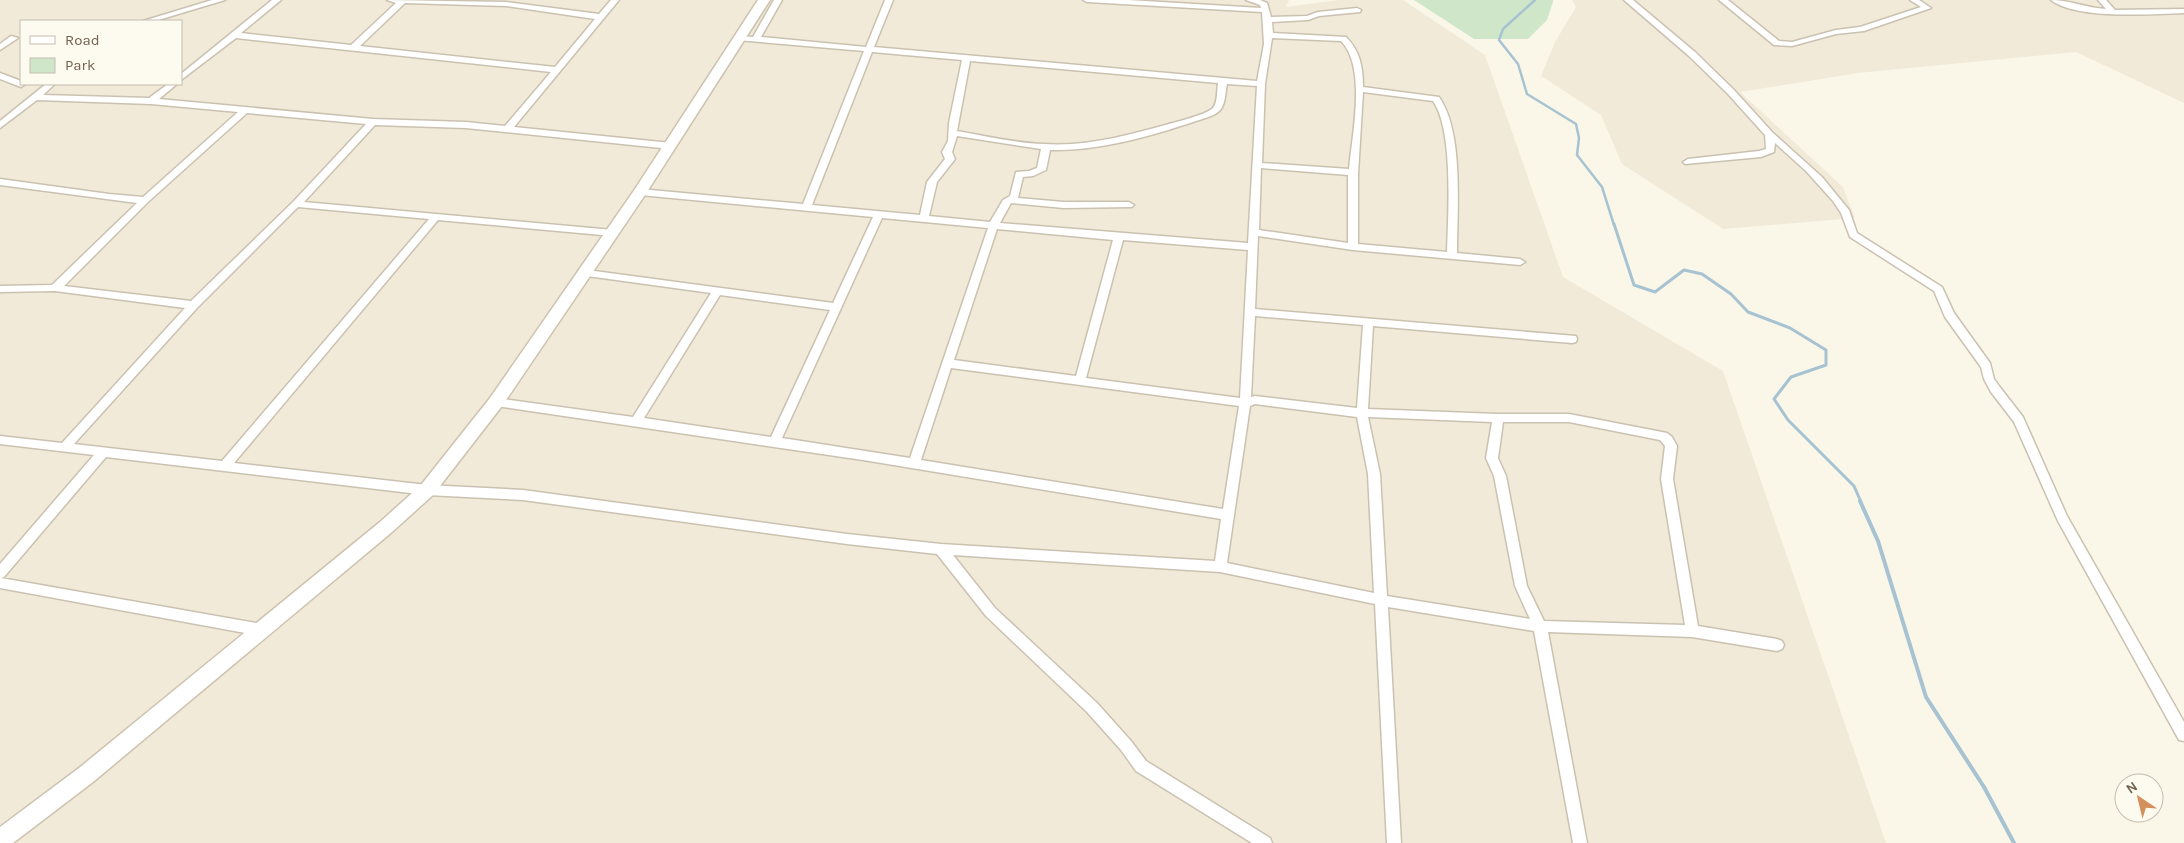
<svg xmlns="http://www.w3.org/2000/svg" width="2184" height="843" font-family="Karla,sans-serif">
  <rect width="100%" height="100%" fill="#faf7e9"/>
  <g fill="#f1ead8" fill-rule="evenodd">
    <path d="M0,0H1289L1286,7L1338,0H1403L1485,55L1563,277L1723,371L1886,843H0ZM21,21H181V84H21Z"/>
    <polygon points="1572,0 2184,0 2184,103 2076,52 1858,73 1740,92 1843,187 1855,218 1723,229 1622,164 1601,115 1541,76 1555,42 1576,7"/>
  </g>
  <polygon fill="#cfe6c9" points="1414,0 1553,0 1553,2 1547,20 1528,39 1474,39"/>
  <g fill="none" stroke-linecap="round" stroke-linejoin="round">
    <polyline stroke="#a7c3d2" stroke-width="2.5" points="1535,0 1503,29 1499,40 1518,64 1527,94 1576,124 1579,138 1577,155 1602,187 1614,225"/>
    <polyline stroke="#a7c3d2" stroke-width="3" points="1614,224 1634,285 1655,292 1684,270 1702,274 1731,294 1748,312 1790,328 1826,350 1826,365 1791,377 1774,399 1788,420 1854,486 1861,502"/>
    <polyline stroke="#a7c3d2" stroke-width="4" points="1860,501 1878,541 1926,697 1984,787 2014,843"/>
    <g stroke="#cbc1b0" stroke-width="3">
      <g id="street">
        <polygon points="212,0 225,0 155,21 143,21"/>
        <path d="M272,0H281L241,33L351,45L396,3L387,0L506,2L599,14L611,0H619L514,127L671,143L676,146L671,149L466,128L375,125L304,202L613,230L618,233L613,236L438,220L234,463L427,485L523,490L847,534L941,544L1215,561L1221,519L863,460L496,406L490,402L496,398L633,417L711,293L587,276L583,275L582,273L583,271L587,270L833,303L873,217L640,195L635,192L640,189L803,204L864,51L737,40L736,38L740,36L753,37L774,0H782L761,37L866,47L885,0H893L874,47L1257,81L1264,44L1262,12L1087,2L1083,0H1128L1261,8L1260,5L1246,0H1260L1267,3L1271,17L1307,16L1318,12L1357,8L1361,10L1360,12L1319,16L1308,20L1272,22L1273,33L1346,37C1360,51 1363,67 1363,87L1439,97C1464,132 1457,210 1457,253L1520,259L1525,262L1520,265L1353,250L1258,236L1255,309L1576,336L1577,339L1576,342L1572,343L1373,326L1368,409L1497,414H1569L1667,433L1672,437L1677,446L1673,479L1698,626L1777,639L1782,641L1784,645L1782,649L1777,651L1692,637L1548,632L1587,843H1573L1534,631L1388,607L1401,843H1387L1375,604L1220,572L953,555L995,608L1097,703L1131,741L1146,761L1270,838L1272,843H1252L1136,771L1121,750L1087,712L986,616L937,554L847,544L523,500L427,495L106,457L4,577L1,578L261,624L266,626L267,630L266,634L261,636L0,588V564L94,455L0,444V436L62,443L185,308L55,291L0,292V286L52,285L137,203L0,185V179L109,194L143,197L238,112L151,104L37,100L0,128V121L46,84H55L43,95L149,98L168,84H177L159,99L373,119L466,122L505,126L551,72L236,38L181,80V74ZM405,3L506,6L595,19L555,67L360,46ZM1272,38L1341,41C1367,67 1352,135 1349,169L1262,163L1265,84ZM872,52L962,60L949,123L948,141L942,152L945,159L927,182L920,215L812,205ZM970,61L1218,83C1217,89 1218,104 1212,109C1204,115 1180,121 1169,124C1129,135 1086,147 1044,144C1015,143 986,136 957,131ZM1227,84L1257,86L1248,243L1000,223L1011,203L1064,208L1132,207L1134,205L1129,202H1064L1018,198L1023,177L1033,176L1046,170L1050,150C1098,151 1148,137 1193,122C1201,119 1212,117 1218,112C1226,106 1225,92 1227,84ZM1363,92L1433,101C1454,131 1448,215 1447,252L1358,244V174ZM247,113L366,124L293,202L191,301L64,286L148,202ZM957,136L1041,149L1037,168L1029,171L1016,172L1010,196L1003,200L990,222L929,216L937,182L955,159L952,152ZM1261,168L1348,175V243L1259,230ZM298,207L429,219L222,461L74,444L197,308ZM882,218L988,228L910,458L782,438ZM997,229L1113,240L1076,376L954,360ZM1123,240L1248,250L1240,398L1086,378ZM720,295L830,310L771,437L644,418ZM1255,316L1363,325L1357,408L1255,396L1251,397ZM951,368L1239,406L1223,509L921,460ZM1255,404L1357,417L1368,474L1374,593L1227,563L1250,406ZM1368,417L1492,422L1486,458L1494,476L1515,586L1530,619L1387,596L1380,474ZM1503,422H1569L1660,440L1665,446L1661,479L1685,625L1544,621L1527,586L1506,476L1498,458Z"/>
        <polygon points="1624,0 1633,0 1695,52 1734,90 1772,132 1822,177 1849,210 1857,233 1942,287 1954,313 1990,363 1994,379 1999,386 2023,417 2067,516 2184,722 2184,741 2179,740 2058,521 2014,422 1991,392 1984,379 1981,367 1945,317 1934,291 1850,237 1841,213 1833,201 1806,171 1775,143 1774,152 1761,157 1685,164 1683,162 1688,159 1759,151 1766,149 1765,135 1728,94 1689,56"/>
        <polygon points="1719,0 1728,0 1779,41 1792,42 1836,30 1860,27 1921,7 1910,0 1919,0 1931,8 1864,31 1836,34 1792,46 1774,45"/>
        <path d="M2051,0C2069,0 2087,8 2106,9L2098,0H2106L2115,10L2184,9V13C2152,14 2077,20 2051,0Z"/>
        <polygon points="11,36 18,38 0,50 0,44"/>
        <polygon points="0,73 21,81 21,84 25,84 21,87 0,79"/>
      </g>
    </g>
    <g stroke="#cdc2ae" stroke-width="3">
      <polygon id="secondary" points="758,0 770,0 645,195 502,406 433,495 392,532 93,782 13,843 0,843 0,827 79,768 380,522 421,485 490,398 635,189"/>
    </g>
    <use href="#street" fill="#fff" fill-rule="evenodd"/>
    <use href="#secondary" fill="#fff" fill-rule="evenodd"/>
  </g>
  <rect x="20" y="20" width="162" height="65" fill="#fdfaef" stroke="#c5bdaf"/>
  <rect x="30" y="36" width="25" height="8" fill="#ffffff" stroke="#c5bdaf"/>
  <text x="65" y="45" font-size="15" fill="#716250">Road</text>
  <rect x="30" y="58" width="25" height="15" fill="#cfe6c9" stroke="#c5bdaf"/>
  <text x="65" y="70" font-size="15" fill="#716250">Park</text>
  <g transform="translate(2139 798) rotate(325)"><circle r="24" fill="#fdfaef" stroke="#c5bdaf"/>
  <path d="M0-4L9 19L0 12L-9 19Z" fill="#d58f5d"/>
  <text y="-8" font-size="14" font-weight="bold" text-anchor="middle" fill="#716250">N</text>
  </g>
</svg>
